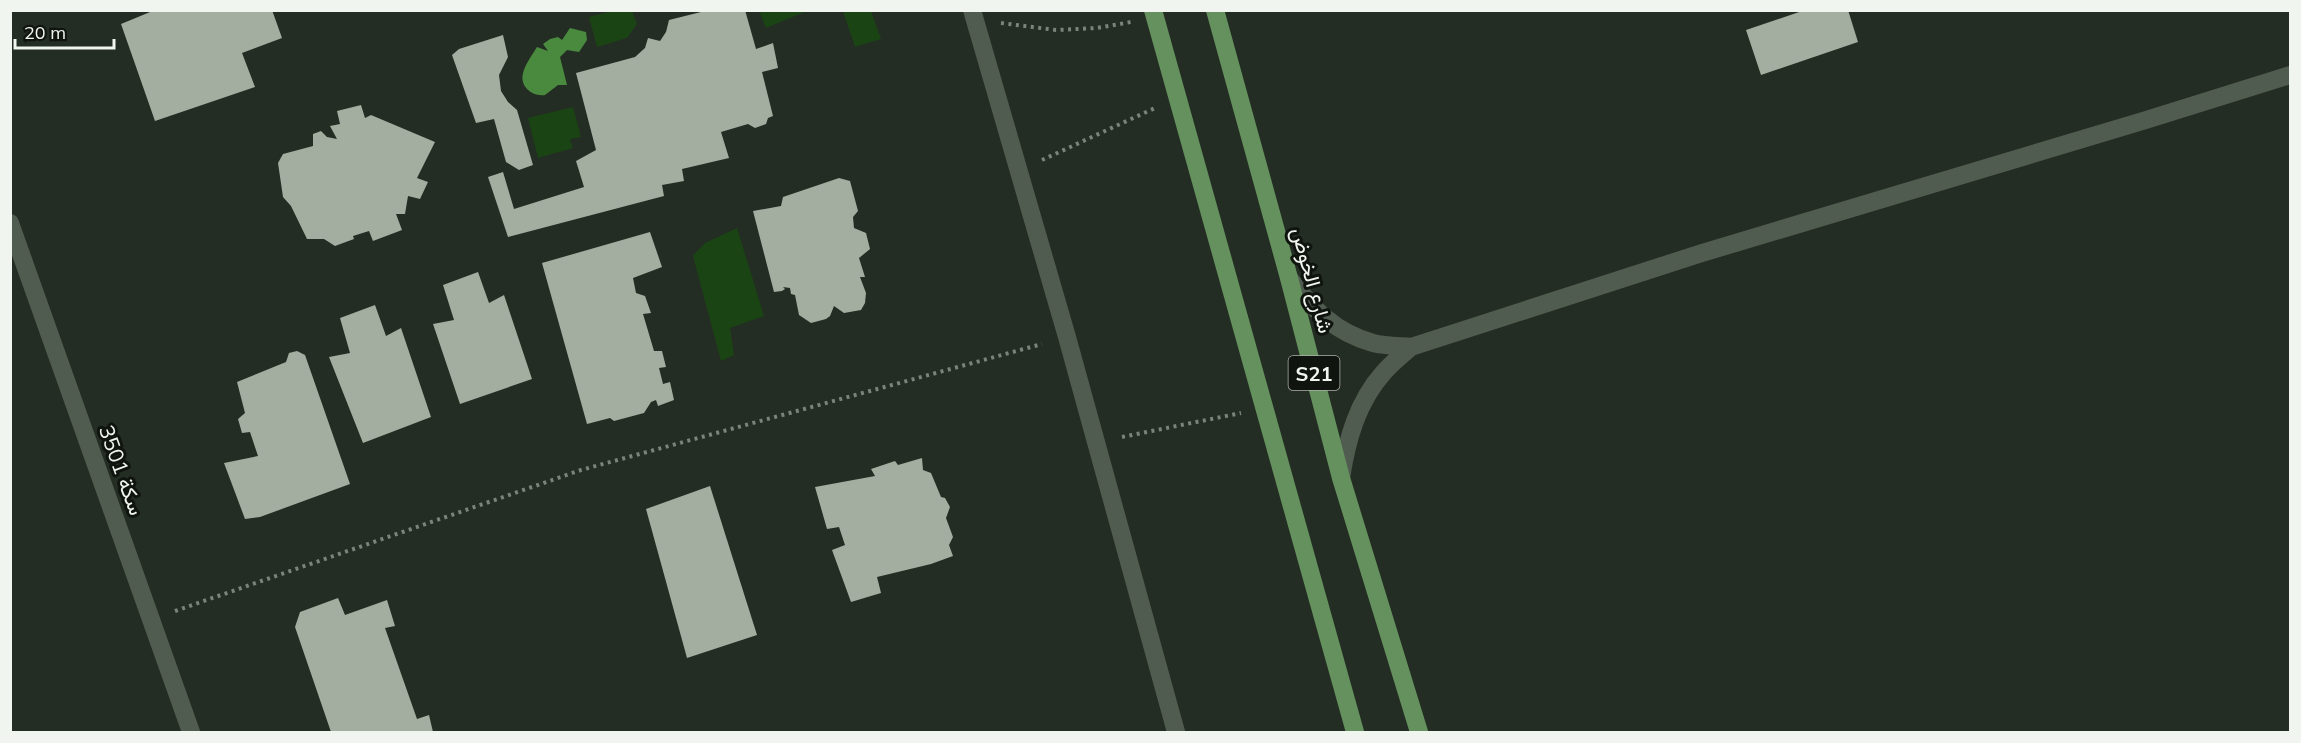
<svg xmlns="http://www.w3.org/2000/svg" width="2301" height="743" font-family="Mulish,Vazirmatn,sans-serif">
  <rect width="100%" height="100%" fill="#242d23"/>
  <g fill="#1b4415">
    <polygon points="616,10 632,11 637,24 627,38 597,47 589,17"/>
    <polygon points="759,11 807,11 766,28"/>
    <polygon points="843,11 871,11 881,39 855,47"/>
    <polygon points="573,107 581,137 570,139 573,148 538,158 528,118"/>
    <polygon points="737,228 764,316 730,328 734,355 721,361 693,256 705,243"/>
  </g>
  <path fill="#498a3f" d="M570,28L586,32L587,40L579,52L567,50L560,57L567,85H558L545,95C538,96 532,94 527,89C515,76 530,59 537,47L548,51L543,44L550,39L558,37L562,40Z"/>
  <g fill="#a3aea1">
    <polygon points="155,10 272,10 282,38 242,53 255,87 155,121 121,24"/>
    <polygon points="709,10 745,10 756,49 773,43 778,68 762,72 773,116 768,118 766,124 755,128 748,124 721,132 729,158 682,169 684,181 662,185 664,196 508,237 488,177 503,172 514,209 584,187 576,161 596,150 576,73 635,57 645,48 648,38 660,41 666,32 669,20"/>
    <polygon points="1805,10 1848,10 1858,42 1761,75 1746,30"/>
    <polygon points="503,35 508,57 499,75 501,91 508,102 517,110 533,165 519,170 506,162 494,119 476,123 452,55 459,49"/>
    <polygon points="361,105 365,118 371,115 435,142 417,178 428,182 420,199 408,196 405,214 396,214 402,230 373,241 369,231 353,236 354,239 335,246 324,239 307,239 291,206 283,197 278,163 283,154 313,146 313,134 321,131 327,137 337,139 330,126 340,124 337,111"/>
    <polygon points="839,178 850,181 858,211 853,217 854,228 866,233 870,249 859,258 865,277 860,277 866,293 865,303 861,310 844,313 834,306 830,316 826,319 811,323 799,315 795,295 791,294 790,288 783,287 785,289 782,291 774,292 753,211 781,206 783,197"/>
    <polygon points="650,232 662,267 633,278 636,293 645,296 651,313 643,314 654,351 662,351 666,367 659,368 663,384 670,382 674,400 658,406 656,400 651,402 644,413 614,421 610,418 587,424 542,263"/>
    <polygon points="478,272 489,303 504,295 532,379 460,404 433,324 454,320 443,285"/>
    <polygon points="375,305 386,336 401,328 431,417 363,443 329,357 350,353 340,318"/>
    <polygon points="297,351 305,355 350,484 260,517 245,519 224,463 258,456 250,432 242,433 238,419 245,413 237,382 286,362 289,353"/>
    <polygon points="922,458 923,470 931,473 941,497 945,498 950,507 946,518 953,537 949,545 953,556 931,564 877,577 881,593 851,602 832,550 845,545 839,527 827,529 815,487 875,476 871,469 895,461 898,465"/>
    <polygon points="710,486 757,635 687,658 646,509"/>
    <polygon points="338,598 345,615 387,600 395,626 385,628 417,719 429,715 433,732 331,732 295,627 300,612"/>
  </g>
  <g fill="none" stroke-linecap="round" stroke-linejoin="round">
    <g stroke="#7b837a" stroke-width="4" stroke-dasharray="3 4.5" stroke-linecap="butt">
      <polyline points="1001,23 1056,30 1097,28 1131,22"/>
      <polyline points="1042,160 1155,108"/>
      <polyline points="1122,437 1241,413"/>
      <polyline points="175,611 581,470 1042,344"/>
    </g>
    <g stroke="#515c50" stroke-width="18">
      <polyline points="972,10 1067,337 1176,732"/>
      <polyline points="10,223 191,732"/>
      <path d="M1289,278C1313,309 1334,332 1373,343C1385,346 1399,346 1411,347L1702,253L2146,120L2290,75"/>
      <path d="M1341,478C1347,440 1357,402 1384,372C1392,363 1402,355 1411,347"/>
    </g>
    <g stroke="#64915d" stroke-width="18">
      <polyline points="1153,10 1355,732"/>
      <polyline points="1215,10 1289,278 1341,478 1419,732"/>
    </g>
  </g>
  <g text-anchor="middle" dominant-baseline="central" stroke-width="6" stroke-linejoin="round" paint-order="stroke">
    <rect fill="#10140f" stroke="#adb2ac" stroke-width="1.5" x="1288.5" y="356" width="51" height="34" rx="4.5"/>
    <g font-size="20" font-weight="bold" fill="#f0f6ef">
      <text x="1314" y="373">S21</text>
    </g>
    <g font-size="21" fill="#f0f6ef" stroke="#10140f">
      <text transform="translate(1313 280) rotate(75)">شارع الخوض</text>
      <text transform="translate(122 470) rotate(70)">سكة 3501</text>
    </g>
  </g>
  <rect width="2301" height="743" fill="none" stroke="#f0f6ef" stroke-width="24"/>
  <path d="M15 39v9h99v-9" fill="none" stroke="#f0f6ef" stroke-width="3"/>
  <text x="24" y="39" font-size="18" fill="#f0f6ef" stroke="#10140f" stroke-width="4.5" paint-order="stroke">20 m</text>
</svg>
